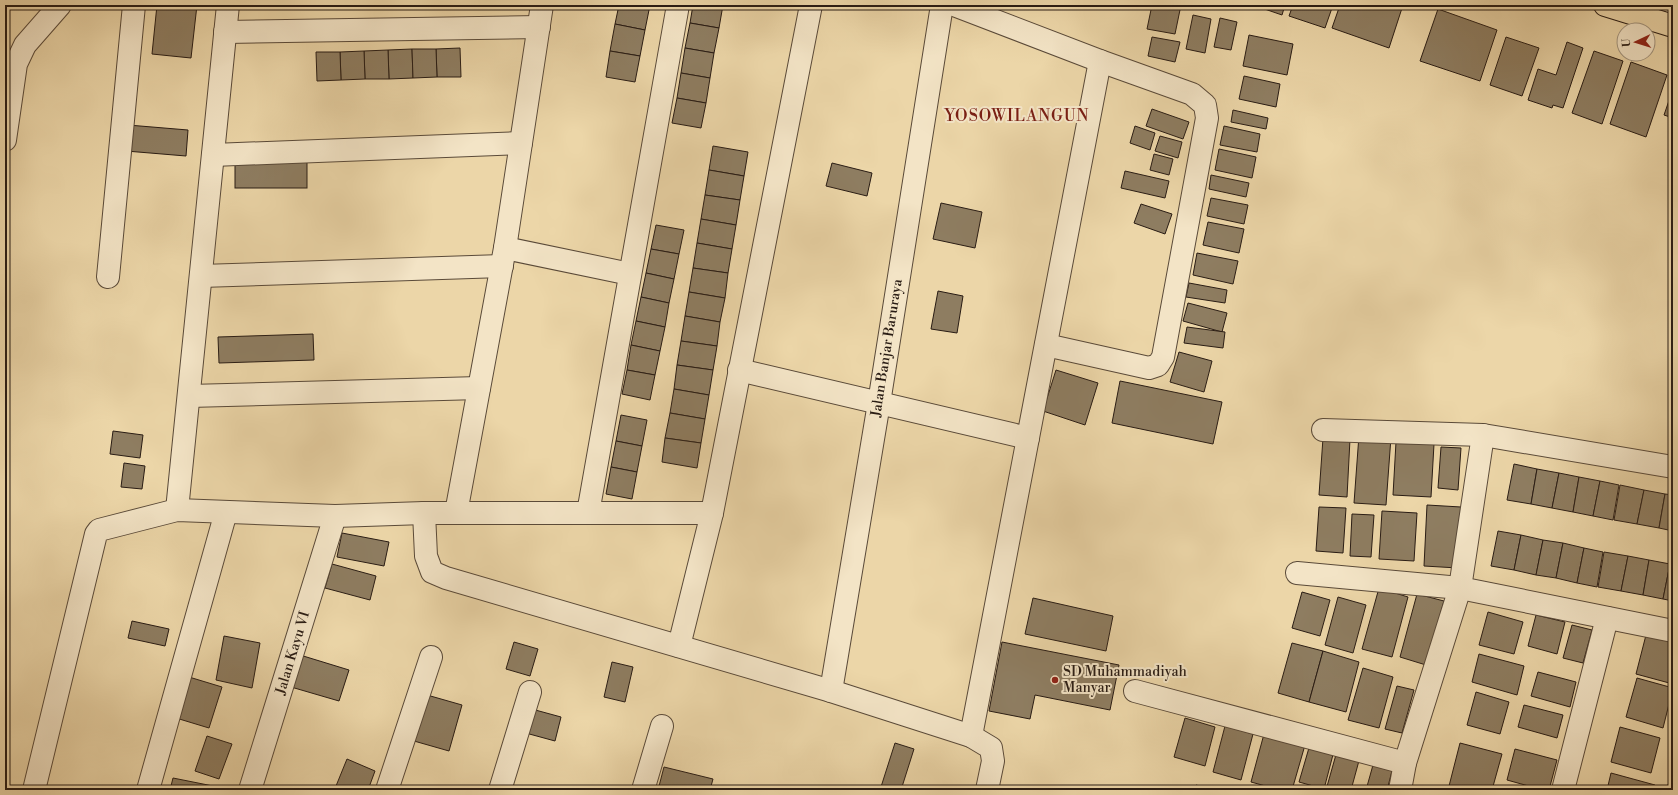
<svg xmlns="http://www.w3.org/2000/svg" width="1678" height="795" font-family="'Libre Bodoni',serif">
  <rect width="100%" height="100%" fill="#ecd6a8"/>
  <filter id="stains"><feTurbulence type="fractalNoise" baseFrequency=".005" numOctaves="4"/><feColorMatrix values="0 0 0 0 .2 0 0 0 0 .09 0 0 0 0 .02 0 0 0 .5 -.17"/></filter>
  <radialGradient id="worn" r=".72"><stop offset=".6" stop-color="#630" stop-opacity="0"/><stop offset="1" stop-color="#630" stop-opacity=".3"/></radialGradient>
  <g fill="#8e7d61" stroke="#291c14">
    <polygon points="157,5 197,5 191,58 152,54"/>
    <polygon points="619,5 650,5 645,30 615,24"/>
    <polygon points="693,5 723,5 719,28 690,23"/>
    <polygon points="1125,5 1146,5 1146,9"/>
    <polygon points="1152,5 1181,5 1175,34 1147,29"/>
    <polygon points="1253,5 1285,5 1282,15"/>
    <polygon points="1293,5 1333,5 1325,28 1289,16"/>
    <polygon points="1340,5 1403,5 1389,48 1332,28"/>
    <polygon points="1438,9 1497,30 1480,81 1420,61"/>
    <polygon points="1193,15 1211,19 1205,53 1186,49"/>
    <polygon points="1220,18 1237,22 1231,50 1214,47"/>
    <polygon points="690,23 719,28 714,53 685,48"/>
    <polygon points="615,24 645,30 640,56 610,51"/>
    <polygon points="1249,35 1293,44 1287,75 1243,66"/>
    <polygon points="1152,37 1180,42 1175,62 1148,56"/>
    <polygon points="1506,37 1539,48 1522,96 1490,85"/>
    <polygon points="1567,42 1583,48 1563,108 1553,105 1552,108 1528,100 1538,69 1556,75"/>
    <polygon points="460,48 461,77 437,77 436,49"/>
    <polygon points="685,48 714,53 710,78 681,73"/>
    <polygon points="412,49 413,78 389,79 388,50"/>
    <polygon points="412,49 436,49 437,77 413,78"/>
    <polygon points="388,50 389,79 365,79 364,51"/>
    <polygon points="364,51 365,79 341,80 340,52"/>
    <polygon points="610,51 640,56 635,82 606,77"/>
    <polygon points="1594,51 1623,61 1602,124 1572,113"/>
    <polygon points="316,52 340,52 341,80 317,81"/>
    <polygon points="1631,62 1667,75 1646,137 1610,124"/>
    <polygon points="681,73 710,78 706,103 677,98"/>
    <polygon points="1244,76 1280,84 1276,107 1239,99"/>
    <polygon points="1673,89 1673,118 1664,115"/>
    <polygon points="677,98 706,103 701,128 672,123"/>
    <polygon points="1152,109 1189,122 1183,139 1146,126"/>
    <polygon points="1233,110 1268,118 1266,129 1231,122"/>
    <polygon points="128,125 188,130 186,156 126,151"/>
    <polygon points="1135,126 1155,133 1150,150 1130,143"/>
    <polygon points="1224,126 1260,134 1257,152 1220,145"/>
    <polygon points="1160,136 1182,142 1178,158 1155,151"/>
    <polygon points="713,146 748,152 744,176 709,170"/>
    <polygon points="1219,149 1256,157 1252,178 1215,170"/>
    <polygon points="1154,154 1173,159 1169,175 1150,170"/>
    <rect x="235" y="162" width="72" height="26"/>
    <polygon points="832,163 872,173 867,196 826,186"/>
    <polygon points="709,170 744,176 740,200 705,195"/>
    <polygon points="1125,171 1169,181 1165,198 1121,188"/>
    <polygon points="1211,175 1249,183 1246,197 1209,189"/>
    <polygon points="705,195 740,200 736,225 701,219"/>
    <polygon points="1211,198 1248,205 1244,224 1207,216"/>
    <polygon points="941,203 982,212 975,248 933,239"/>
    <polygon points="1141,204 1172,214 1165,234 1134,223"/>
    <polygon points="701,219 736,225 732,249 697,243"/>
    <polygon points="1208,222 1244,229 1239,253 1203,245"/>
    <polygon points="656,225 684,230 679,254 651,249"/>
    <polygon points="697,243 732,249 728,273 693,268"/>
    <polygon points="651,249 679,254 674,279 646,273"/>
    <polygon points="1197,253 1238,261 1233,284 1193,275"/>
    <polygon points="693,268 728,273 725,298 689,292"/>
    <polygon points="646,273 674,279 669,303 641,297"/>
    <polygon points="1189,283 1227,290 1225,303 1186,297"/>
    <polygon points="938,291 963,296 957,333 931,329"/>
    <polygon points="689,292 725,298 720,322 685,316"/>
    <polygon points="641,297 669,303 665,327 636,321"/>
    <polygon points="1188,303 1227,313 1222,332 1183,321"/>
    <polygon points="685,316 720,322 717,346 681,341"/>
    <polygon points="636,321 665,327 660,351 631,345"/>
    <polygon points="1187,327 1225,332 1223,348 1184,343"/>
    <polygon points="313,334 314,360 219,363 218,337"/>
    <polygon points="681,341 717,346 713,370 677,365"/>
    <polygon points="631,345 660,351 655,375 627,370"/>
    <polygon points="1179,352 1212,361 1204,392 1170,382"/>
    <polygon points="677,365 713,370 709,395 674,389"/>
    <polygon points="627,370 655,375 650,400 622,394"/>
    <polygon points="1056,370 1098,383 1085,425 1043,411"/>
    <polygon points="1120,381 1222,402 1213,444 1112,423"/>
    <polygon points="674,389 709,395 705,419 670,413"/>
    <polygon points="670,413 705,419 701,443 665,438"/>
    <polygon points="621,415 647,420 642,446 616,441"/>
    <polygon points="113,431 143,435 140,458 110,454"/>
    <polygon points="1359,435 1391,437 1386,505 1354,503"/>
    <polygon points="665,438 701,443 697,468 662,462"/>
    <polygon points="1323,438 1350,439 1347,497 1319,495"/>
    <polygon points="616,441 642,446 637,472 611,467"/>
    <polygon points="1396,442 1434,444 1431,497 1393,495"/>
    <polygon points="1441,447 1461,448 1458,490 1438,488"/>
    <polygon points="124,463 145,466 142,489 121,487"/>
    <polygon points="1514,464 1537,469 1531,504 1507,500"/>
    <polygon points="611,467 637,472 632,499 606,494"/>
    <polygon points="1537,469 1559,473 1552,508 1531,504"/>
    <polygon points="1559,473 1579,477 1573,512 1552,508"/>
    <polygon points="1579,477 1600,481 1593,516 1573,512"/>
    <polygon points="1600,481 1619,485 1613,520 1593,516"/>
    <polygon points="1620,485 1644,490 1637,524 1614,520"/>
    <polygon points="1644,490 1665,494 1659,528 1637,524"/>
    <polygon points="1665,494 1673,495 1673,531 1659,528"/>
    <polygon points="1427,505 1461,507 1458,568 1424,566"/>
    <polygon points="1319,507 1346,508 1343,553 1316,551"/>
    <polygon points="1382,511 1417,513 1414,561 1379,559"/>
    <polygon points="1352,514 1374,515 1371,557 1350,556"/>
    <polygon points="1498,531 1521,535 1514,570 1491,566"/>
    <polygon points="342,533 389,542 384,566 337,557"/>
    <polygon points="1521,535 1543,540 1536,575 1514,570"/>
    <polygon points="1543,540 1563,543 1556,578 1536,575"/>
    <polygon points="1563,543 1584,548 1577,583 1556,578"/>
    <polygon points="1584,548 1603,552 1597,587 1577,583"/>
    <polygon points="1604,552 1628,556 1621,591 1598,587"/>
    <polygon points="1628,556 1649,560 1643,595 1621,591"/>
    <polygon points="1649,560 1670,564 1663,599 1643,595"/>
    <polygon points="332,564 376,576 370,600 325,588"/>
    <polygon points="1670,564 1673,565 1673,601 1663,599"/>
    <polygon points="1379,588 1408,597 1392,657 1362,649"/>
    <polygon points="1302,592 1330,600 1320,636 1292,628"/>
    <polygon points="1417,594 1444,601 1426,665 1400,657"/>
    <polygon points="1338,597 1366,605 1353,653 1325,645"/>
    <polygon points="1033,598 1113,616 1106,651 1025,634"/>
    <polygon points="1488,612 1523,622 1514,654 1479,645"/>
    <polygon points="1536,615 1565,622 1557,654 1528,646"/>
    <polygon points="132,621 169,629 165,646 128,638"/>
    <polygon points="1572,625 1592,630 1583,663 1563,658"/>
    <polygon points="1646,635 1673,642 1673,684 1636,674"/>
    <polygon points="224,636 260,643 252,688 216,680"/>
    <polygon points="514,642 538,649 530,676 506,669"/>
    <polygon points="1002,642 1119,665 1110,710 1035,695 1030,719 989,711"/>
    <polygon points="1292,643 1323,651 1309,702 1278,693"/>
    <polygon points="1323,651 1359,662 1346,712 1309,702"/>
    <polygon points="1479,654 1524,666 1517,695 1472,682"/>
    <polygon points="300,655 349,670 339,701 291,687"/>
    <polygon points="612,662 633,667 625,702 604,697"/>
    <polygon points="1363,668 1393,677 1379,728 1348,720"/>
    <polygon points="1538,672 1576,682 1570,707 1531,696"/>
    <polygon points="189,677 222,687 209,728 176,718"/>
    <polygon points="1637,678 1673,688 1663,728 1626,717"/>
    <polygon points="1397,686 1414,690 1402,733 1385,729"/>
    <polygon points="1476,692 1509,702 1500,734 1467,725"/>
    <polygon points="420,693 462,705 449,751 407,739"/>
    <polygon points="1524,705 1563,715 1557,738 1518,727"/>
    <polygon points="528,708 561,717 555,741 522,732"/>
    <polygon points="1185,718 1215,727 1205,766 1174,757"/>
    <polygon points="1225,726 1253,734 1241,780 1213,772"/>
    <polygon points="1620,727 1660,738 1651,773 1611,762"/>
    <polygon points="1264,734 1305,745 1292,790 1280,790 1251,782"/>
    <polygon points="207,736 232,744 219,779 195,771"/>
    <polygon points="1311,741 1335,747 1324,789 1299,782"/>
    <polygon points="895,743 914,749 901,790 880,790"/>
    <polygon points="1460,743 1502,754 1492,790 1448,790"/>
    <polygon points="1515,749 1557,760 1549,790 1543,790 1507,780"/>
    <polygon points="1337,751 1360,757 1351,790 1326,790"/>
    <polygon points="347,759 375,771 368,790 346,790 336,786"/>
    <polygon points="1373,765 1392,771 1387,790 1366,790"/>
    <polygon points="664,767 713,779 710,790 658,790"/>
    <polygon points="1611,773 1655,785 1654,790 1607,790"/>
    <polygon points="173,778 218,787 217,790 170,790"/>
    <polygon points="1196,785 1214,790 1194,790"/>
    <polygon points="1667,785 1673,786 1673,790 1666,790"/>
  </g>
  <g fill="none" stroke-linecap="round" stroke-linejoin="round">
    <g stroke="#5a4a39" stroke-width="24">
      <g id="minor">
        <polyline points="954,5 1100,61 1192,94 1205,105 1207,118 1163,357 1158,365 1149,368 1046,345"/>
        <polyline points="225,32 539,27"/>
        <polyline points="5,140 16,64 25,45 60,5"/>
        <polyline points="213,155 521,143"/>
        <polyline points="505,248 630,274"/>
        <polyline points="201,276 502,266"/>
        <polyline points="108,277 134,5"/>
        <polyline points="739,370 1028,438"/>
        <polyline points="189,396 479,388"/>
        <polyline points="1323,430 1483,435 1673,467"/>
        <polyline points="177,510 228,5"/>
        <polyline points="424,513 426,556 432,572 446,578 831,691 971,736 991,748 993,761 987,790"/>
        <polyline points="456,513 505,248 542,5"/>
        <polyline points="588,513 678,5"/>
        <polyline points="1297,573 1460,588 1673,631"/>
        <polyline points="679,646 712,513 811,5"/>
        <polyline points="831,691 879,403 942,5"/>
        <polyline points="1135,691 1405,763"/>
        <polyline points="971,736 1100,61"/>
        <polyline points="34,790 96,534 99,530 177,510 335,516 424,513 712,513"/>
        <polyline points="148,790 226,512"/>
        <polyline points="250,790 335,516"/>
        <polyline points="387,790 431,657"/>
        <polyline points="500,790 530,692"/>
        <polyline points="643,790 662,726"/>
        <polyline points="1400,790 1405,763 1460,588 1483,435"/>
        <polyline points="1563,790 1607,618"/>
      </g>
    </g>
    <g stroke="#291c14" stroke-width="24">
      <polyline id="major" points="1605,5 1673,26"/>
    </g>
    <use href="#minor" stroke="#f3e4c6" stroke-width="22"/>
    <use href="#major" stroke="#ecd6a8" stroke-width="22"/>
  </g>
  <circle fill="#8f2418" stroke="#f3e4c6" stroke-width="1.5" cx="1055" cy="680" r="4"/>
  <g text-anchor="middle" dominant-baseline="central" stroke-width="4" stroke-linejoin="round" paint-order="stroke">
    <g font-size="14" fill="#291c14" stroke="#f3e4c6">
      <text transform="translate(887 348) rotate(-81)">Jalan Banjar Baruraya</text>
      <text transform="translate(293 653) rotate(-73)">Jalan Kayu VI</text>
    </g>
    <g font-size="14" fill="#291c14" stroke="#f3e4c6" text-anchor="start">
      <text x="1063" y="672">SD Muhammadiyah<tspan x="1063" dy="16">Manyar</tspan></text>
    </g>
    <g font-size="16" letter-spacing="1" fill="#7a1f14" stroke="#f3e4c6">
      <text x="1017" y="116">YOSOWILANGUN</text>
    </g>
  </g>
  <rect width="1678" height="795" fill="none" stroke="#ecd6a8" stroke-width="20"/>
  <rect x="6" y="6" width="1666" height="783" fill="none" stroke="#291c14" stroke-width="2"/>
  <rect x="10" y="10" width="1658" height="775" fill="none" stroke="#291c14"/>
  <g transform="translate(1636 42) rotate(266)"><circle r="19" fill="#f3e4c6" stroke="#a2947f"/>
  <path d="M0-3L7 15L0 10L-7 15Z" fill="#8f2418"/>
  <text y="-6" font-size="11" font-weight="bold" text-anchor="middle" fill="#291c14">U</text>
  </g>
  <rect width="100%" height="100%" filter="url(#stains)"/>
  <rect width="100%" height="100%" fill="url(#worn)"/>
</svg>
